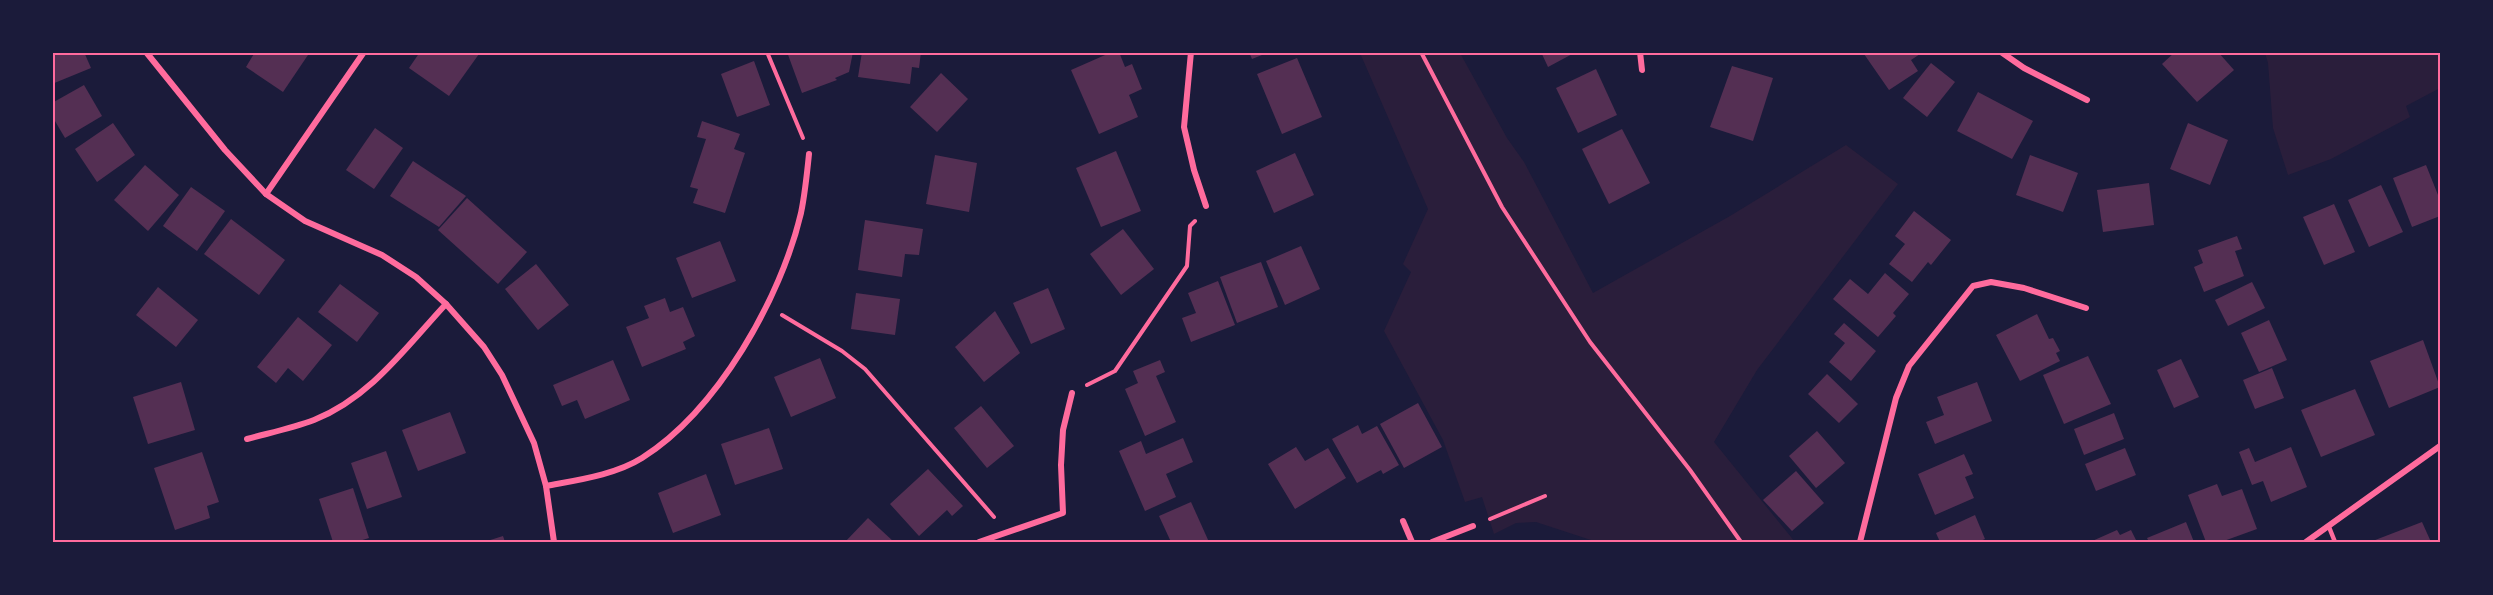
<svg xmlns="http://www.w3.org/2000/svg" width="2493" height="595" font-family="'Titillium Web',sans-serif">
  <rect width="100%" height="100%" fill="#1b1b3a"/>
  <g fill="#2a1e3b">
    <polygon points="1360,53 1460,53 1507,138 1524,162 1593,293 1730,216 1846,145 1898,184 1757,370 1714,442 1795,542 1597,542 1536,522 1516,523 1494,534 1482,497 1465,502 1443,440 1384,331 1411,272 1403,264 1428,209"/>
    <polygon points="2265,53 2440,53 2440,88 2406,106 2410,117 2331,159 2288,175 2273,128 2268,63"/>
  </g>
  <g fill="#542f53">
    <polygon points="52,52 84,52 91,68 52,84"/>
    <polygon points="255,52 310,52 283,92 246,67"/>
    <polygon points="420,52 478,52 479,54 449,96 409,68"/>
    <polygon points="787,52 853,52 849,72 835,78 837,80 802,93"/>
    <polygon points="862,52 921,52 919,68 912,67 910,84 858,77"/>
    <polygon points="1112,52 1119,52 1125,67 1132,64 1142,89 1129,95 1138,117 1099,134 1071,70"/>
    <polygon points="1249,52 1267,52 1267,53 1252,59"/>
    <polygon points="1541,52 1576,52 1548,67"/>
    <polygon points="1865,52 1919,52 1920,54 1911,60 1918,71 1889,90 1864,54"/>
    <polygon points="2175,52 2218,52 2234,70 2197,102 2162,64"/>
    <polygon points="1297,58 1322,117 1282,134 1257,74"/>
    <polygon points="754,61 770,105 737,117 721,74"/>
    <polygon points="1931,63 1955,82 1927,117 1903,98"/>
    <polygon points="1732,66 1773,78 1753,141 1710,127"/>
    <polygon points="1596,69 1617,115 1578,133 1556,88"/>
    <polygon points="941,73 968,99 937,132 910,107"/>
    <polygon points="84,85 102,116 65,138 52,116 52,103"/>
    <polygon points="1978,92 2033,121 2012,159 1957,131"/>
    <polygon points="702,121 740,134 734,149 745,153 725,213 693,203 698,189 690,187 706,139 697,137"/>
    <polygon points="113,123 135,155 97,182 75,149"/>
    <polygon points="2188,123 2228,140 2210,185 2170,169"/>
    <polygon points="375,128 403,148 374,189 346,170"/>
    <polygon points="1622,129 1650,183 1609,204 1582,149"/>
    <polygon points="1116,151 1141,211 1101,227 1076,168"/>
    <polygon points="1295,153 1314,195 1274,213 1256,171"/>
    <polygon points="935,155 977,163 969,212 926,204"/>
    <polygon points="2030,155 2078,173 2063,212 2016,195"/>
    <polygon points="413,161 466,196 439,227 390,196"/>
    <polygon points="145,165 179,195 148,231 114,200"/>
    <polygon points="2426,165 2440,200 2440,216 2412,227 2393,178"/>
    <polygon points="2149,183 2154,225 2103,232 2097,190"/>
    <polygon points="2381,185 2403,232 2369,247 2348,200"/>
    <polygon points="191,187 225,211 197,251 163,226"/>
    <polygon points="467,198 527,252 498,284 438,230"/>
    <polygon points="2334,204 2355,252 2324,265 2303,217"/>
    <polygon points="1914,211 1951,240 1931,265 1928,262 1912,282 1889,264 1905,244 1895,236"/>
    <polygon points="231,219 285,260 259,295 204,254"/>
    <polygon points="865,220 923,229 919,255 905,254 902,277 858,270"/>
    <polygon points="1123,229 1154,269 1121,295 1090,254"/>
    <polygon points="2237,236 2242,249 2235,251 2244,276 2204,292 2194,267 2203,263 2198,250"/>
    <polygon points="720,241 736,281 692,298 676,258"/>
    <polygon points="1301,246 1320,289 1285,305 1266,261"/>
    <polygon points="1261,262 1278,307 1237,323 1220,277"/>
    <polygon points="536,264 569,305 538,330 505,289"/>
    <polygon points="1885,273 1909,294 1893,313 1896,316 1878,337 1833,299 1850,279 1868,294"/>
    <polygon points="1218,281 1235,325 1191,342 1182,318 1196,313 1188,293"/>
    <polygon points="2252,282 2265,308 2228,326 2215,300"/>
    <polygon points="340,284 379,313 357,342 318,312"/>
    <polygon points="158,287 198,320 176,347 136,315"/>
    <polygon points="1048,288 1065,329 1031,344 1013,303"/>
    <polygon points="856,293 900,299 895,335 851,329"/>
    <polygon points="665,298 670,312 683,307 695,336 683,342 686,349 642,367 626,327 649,318 644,306"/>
    <polygon points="995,311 1020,353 984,382 955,347"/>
    <polygon points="2037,314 2049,339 2053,338 2060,351 2056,353 2060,361 2020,381 1996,335"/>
    <polygon points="298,317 332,345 303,381 288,368 276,383 257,367"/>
    <polygon points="2269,320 2287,360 2259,372 2241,333"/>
    <polygon points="1844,323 1876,351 1851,381 1829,362 1845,343 1834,334"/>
    <polygon points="2423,340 2440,387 2389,408 2370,361"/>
    <polygon points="2088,356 2111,404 2064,424 2043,375"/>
    <polygon points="820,358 836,398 791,417 774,377"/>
    <polygon points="2181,359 2199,397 2174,408 2157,370"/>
    <polygon points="613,360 630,400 585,419 577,400 562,406 553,385"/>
    <polygon points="1160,360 1165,372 1156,376 1176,422 1145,436 1125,389 1138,383 1133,371"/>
    <polygon points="2272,368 2284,398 2255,409 2243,380"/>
    <polygon points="1827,374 1858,404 1839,423 1808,394"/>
    <polygon points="181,382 195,430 148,444 133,397"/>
    <polygon points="1977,382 1992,421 1935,444 1926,422 1944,415 1937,397"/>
    <polygon points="2355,389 2375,435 2321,457 2301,410"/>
    <polygon points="1418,403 1442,447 1404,468 1380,424"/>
    <polygon points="981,406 1014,446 987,468 954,428"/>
    <polygon points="450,412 466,453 418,471 402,430"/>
    <polygon points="2114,413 2124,439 2084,455 2074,429"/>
    <polygon points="1358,425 1362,434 1377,426 1399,465 1383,474 1381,470 1357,483 1332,439"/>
    <polygon points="769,428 783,469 735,485 721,444"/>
    <polygon points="1817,431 1845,463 1816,488 1789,456"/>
    <polygon points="1183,438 1193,462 1166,474 1176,497 1145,511 1119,451 1141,441 1146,454"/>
    <polygon points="1296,447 1305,461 1328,448 1346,478 1295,509 1268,464"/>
    <polygon points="2291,447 2307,487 2271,502 2263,481 2252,485 2239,452 2249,448 2255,462"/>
    <polygon points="2125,448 2136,475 2096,491 2085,464"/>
    <polygon points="386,451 402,497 367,509 351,463"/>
    <polygon points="202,452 219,502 207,506 210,518 175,530 154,468"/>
    <polygon points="1964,454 1973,474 1965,477 1974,498 1935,515 1918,474"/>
    <polygon points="928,469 963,506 952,516 947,510 919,536 890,504"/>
    <polygon points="1796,471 1824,503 1792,531 1763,500"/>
    <polygon points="706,474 721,515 673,533 658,493"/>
    <polygon points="2217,484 2222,496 2242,489 2257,529 2221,542 2206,542 2188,495"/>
    <polygon points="353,488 369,538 356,542 333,542 319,499"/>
    <polygon points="1191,502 1209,542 1171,542 1159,516"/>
    <polygon points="1975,515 1985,539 1978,542 1940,542 1936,533"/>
    <polygon points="868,518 894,542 845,542"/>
    <polygon points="2186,522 2194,542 2149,542 2147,538"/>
    <polygon points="2422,522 2431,542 2370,542"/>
    <polygon points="2117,530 2120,535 2131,530 2137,542 2090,542"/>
    <polygon points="503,536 505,542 484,542"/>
  </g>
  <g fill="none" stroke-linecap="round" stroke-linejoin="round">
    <g stroke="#ff6b9d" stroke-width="4">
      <polyline points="767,52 803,138"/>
      <polyline points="1421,52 1502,207 1590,342 1690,470 1741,542"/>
      <polyline points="782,315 842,351 865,369 994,517"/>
      <polyline points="1087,385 1115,371 1187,266 1190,226 1195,221"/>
      <polyline points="1490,519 1545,496"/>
    </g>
    <polyline stroke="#ff6b9d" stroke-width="4.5" points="2329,527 2335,542"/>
    <g stroke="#ff6b9d" stroke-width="6">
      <polyline points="146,52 225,150 266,194 305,221 382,255 416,277 446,304 484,347 502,375 534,443 546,486 554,542"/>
      <polyline points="1191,52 1184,127 1194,170 1206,206"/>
      <polyline points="1640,52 1642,70"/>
      <polyline points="2001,52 2024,68 2087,100"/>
      <polyline points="266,194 364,52"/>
      <path d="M247,439C269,433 293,428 314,420C370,398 406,347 446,304"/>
      <path d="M546,486C577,480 615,475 642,458C718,410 781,298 801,213C805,194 807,174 809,154"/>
      <polyline points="1403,521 1412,542"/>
      <polyline points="979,542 1063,513 1061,465 1063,430 1072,393"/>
      <polyline points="1432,542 1473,526"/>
      <polyline points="1860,542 1896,398 1909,366 1973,286 1991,282 2024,288 2086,308"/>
      <polyline points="2306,542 2440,446"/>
    </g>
  </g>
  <rect width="2493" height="595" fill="none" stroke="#1b1b3a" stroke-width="108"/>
  <rect x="54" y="54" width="2385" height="487" fill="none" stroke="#ff6b9d" stroke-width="2"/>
</svg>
